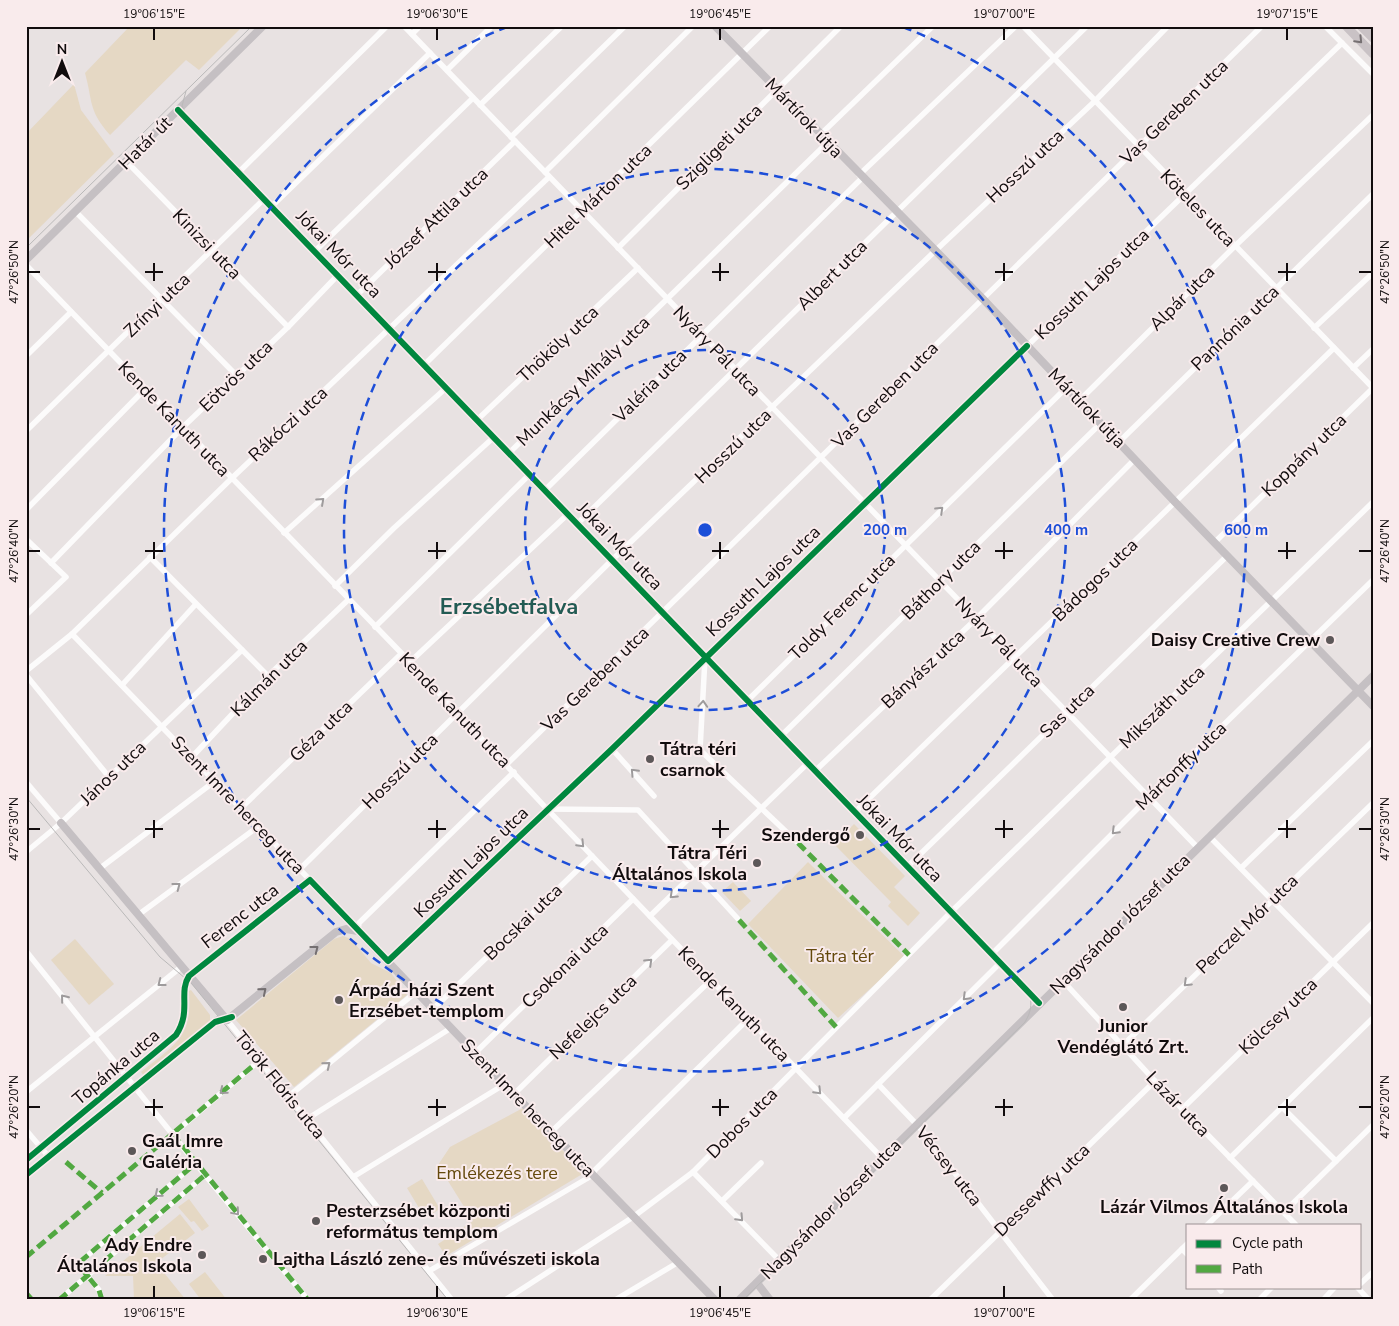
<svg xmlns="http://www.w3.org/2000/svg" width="1399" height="1326" font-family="'Nunito Sans',sans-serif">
  <rect width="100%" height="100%" fill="#e8e2e2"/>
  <g fill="#e5d8c4">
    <path d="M130,26H243L199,70L186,60L110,135C88,110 93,102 85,73Z"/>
    <polygon points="74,84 81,110 114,154 26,241 26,134"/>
    <polygon points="854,824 905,876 894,887 920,913 908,926 888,906 891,902 834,844"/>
    <polygon points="808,862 905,957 838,1018 748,924"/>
    <polygon points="733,882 751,901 740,911 722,892"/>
    <polygon points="343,936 351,939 371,963 391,973 407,995 294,1087 236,1020 334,939"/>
    <polygon points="75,939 114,984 89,1005 51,960"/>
    <path d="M191,990L210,1015V1021L144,1076L141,1072C174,1045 193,1038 189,991Z"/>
    <polygon points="523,1108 584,1173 446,1256 438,1244 473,1221 438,1165 450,1147"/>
    <polygon points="422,1179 440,1209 425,1218 407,1188"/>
    <polygon points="189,1199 209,1226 202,1231 194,1221 191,1222 178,1207"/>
    <polygon points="180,1214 195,1233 156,1263 186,1300 134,1300 133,1276 105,1276"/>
    <polygon points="205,1272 227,1300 201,1300 189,1284"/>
  </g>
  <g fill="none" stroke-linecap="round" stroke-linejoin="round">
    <g stroke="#fcfbfb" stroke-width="5.5">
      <polyline points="404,26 1198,848"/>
      <polyline points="1023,26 1373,388 1214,543"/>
      <polyline points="1325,26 1373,74"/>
      <polyline points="412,34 420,26"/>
      <polyline points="447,70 492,26"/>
      <polyline points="480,105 562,26"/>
      <polyline points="178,110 1039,1003"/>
      <polyline points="821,134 933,26"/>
      <polyline points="511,137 625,26"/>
      <polyline points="127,162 288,327"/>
      <polyline points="239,172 387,26"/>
      <polyline points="545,172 693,26"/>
      <polyline points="859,175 1016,26"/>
      <polyline points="272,206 430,53"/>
      <polyline points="75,211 237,376"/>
      <polyline points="618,248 841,26"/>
      <polyline points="316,250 473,98"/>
      <polyline points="26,265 410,662 547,809 882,1158"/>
      <polyline points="357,295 515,141"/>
      <polyline points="1314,328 1373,273"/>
      <polyline points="1027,346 1342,43"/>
      <polyline points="26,356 71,312"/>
      <polyline points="424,365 770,26"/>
      <polyline points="1353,368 1373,349"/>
      <polyline points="1080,400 1235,246 1373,115"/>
      <polyline points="477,420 638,268"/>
      <polyline points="26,431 265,198"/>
      <polyline points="1119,442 1373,194"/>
      <polyline points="509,453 828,142"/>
      <polyline points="545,490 862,178"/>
      <polyline points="26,510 145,389"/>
      <polyline points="577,524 1087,26"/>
      <polyline points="284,533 446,388"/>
      <polyline points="26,539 66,577 26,615"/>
      <polyline points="150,557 268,676"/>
      <polyline points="51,563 183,427 288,327 338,275"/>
      <polyline points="335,586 394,528 494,437"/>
      <polyline points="375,627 529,475"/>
      <polyline points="72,634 310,880"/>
      <polyline points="705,658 700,750 798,843"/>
      <polyline points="410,662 568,514"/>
      <polyline points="26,671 72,634 232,478 549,177"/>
      <polyline points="26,675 109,777"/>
      <polyline points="122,685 196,604"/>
      <polyline points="747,701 1067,387"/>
      <polyline points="781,736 1101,423"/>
      <polyline points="612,749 654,796"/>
      <polyline points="192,757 268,676 348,600"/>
      <polyline points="507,764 1262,26"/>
      <polyline points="815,771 977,618 1135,459"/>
      <polyline points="26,782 61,823"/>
      <polyline points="241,808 401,654"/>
      <polyline points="547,809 638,810 739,920"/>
      <polyline points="855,812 1334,348"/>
      <polyline points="1209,836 1373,1003"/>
      <polyline points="26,852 61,823 242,650"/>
      <polyline points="907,867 1227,556"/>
      <polyline points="1241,868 1373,741"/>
      <polyline points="99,869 215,781"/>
      <polyline points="300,869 614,558 935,251 1095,101 1168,26"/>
      <polyline points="138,915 259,826"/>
      <polyline points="650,916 808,763"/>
      <polyline points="358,931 359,923 514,772"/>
      <polyline points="26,951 205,1175 308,1300"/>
      <polyline points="992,954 1146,800 1373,580"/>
      <polyline points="1063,981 1155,1081 1296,1225"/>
      <polyline points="433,1009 592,856"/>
      <polyline points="227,1020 452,1300"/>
      <polyline points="1122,1046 1373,803"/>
      <polyline points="475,1053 633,899"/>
      <polyline points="878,1084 920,1128 1053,1300"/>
      <polyline points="26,1092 181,967"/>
      <polyline points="514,1094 672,940"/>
      <polyline points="289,1096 416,992"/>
      <polyline points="1282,1107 1336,1161"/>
      <polyline points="1182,1109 1373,923"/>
      <polyline points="844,1118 1000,963"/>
      <polyline points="307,1119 451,1028"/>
      <polyline points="26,1130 49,1157"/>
      <polyline points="552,1131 711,980"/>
      <polyline points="173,1134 260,1060"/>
      <polyline points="1230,1158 1373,1018"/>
      <polyline points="693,1172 779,1260"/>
      <polyline points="353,1177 505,1084"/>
      <polyline points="723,1200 761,1163"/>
      <polyline points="1284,1212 1373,1125"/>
      <polyline points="1207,1225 1253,1181"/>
      <polyline points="1182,1249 1188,1255"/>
      <polyline points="429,1271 593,1175 595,1170 748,1019"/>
      <polyline points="1360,1284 1373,1272"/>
      <polyline points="1218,1287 1221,1291"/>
      <polyline points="1357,1287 1369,1300"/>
      <polyline points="59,1300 205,1175"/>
      <polyline points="102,1300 99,1290 81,1268 81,1261 196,1163"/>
      <polyline points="505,1300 633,1217 693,1172 953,910 1373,502"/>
      <polyline points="615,1300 677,1263"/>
      <polyline points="930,1300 1155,1081"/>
      <polyline points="1130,1300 1188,1243"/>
      <polyline points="1259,1300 1272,1287"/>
      <polyline points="1323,1300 1335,1287"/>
    </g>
    <g stroke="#c5c0c3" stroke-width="8">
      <polyline points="715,26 983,299 1176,503 1373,706"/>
      <polyline points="26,260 263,26"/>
      <polyline points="61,823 227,1020"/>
      <polyline points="388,961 612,749 1027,346"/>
      <polyline points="227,1020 336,932 346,929 358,931"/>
      <path d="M26,1160L176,1035C192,1011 178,993 189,976L310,880L514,1094L715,1300"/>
      <polyline points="26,1175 215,1022 220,1019 227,1020"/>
      <polyline points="757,1283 770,1300"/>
      <polyline points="739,1300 1373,676"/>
    </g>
    <g stroke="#c9c2c5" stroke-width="9">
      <polyline points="1346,26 1373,54"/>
      <polyline points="1361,26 1373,38"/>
    </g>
    <g stroke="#bab9b9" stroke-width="1">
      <path d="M186,91L182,106L187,116L1024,984C1033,997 1033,1009 1025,1022L743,1300"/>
      <polyline points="26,248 252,26"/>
      <polyline points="26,797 160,957 192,984 448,1300"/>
    </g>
    <g stroke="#51a841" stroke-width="5" stroke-dasharray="10 5" stroke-linecap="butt">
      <polyline points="798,843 909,955"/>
      <polyline points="739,920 836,1027"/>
      <polyline points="173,1134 308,1300"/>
      <polyline points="66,1162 102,1193"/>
      <polyline points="26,1257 260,1060"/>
      <polyline points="26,1293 32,1300"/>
      <polyline points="59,1300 205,1175"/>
      <polyline points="102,1300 99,1290 81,1268 81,1261 196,1163"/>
    </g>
    <g stroke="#f9ebec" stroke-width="9">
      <g id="cycleway">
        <polyline points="178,110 1039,1003"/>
        <path d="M26,1160L176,1035C192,1011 178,993 189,976L310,880L388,961L612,749L1027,346"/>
        <polyline points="26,1175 215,1022 232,1017"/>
      </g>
    </g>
    <use href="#cycleway" stroke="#00873e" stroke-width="6"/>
  </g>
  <defs><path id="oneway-chevron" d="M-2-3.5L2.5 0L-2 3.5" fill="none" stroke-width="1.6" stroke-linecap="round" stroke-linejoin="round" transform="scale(1.25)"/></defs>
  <use stroke="#767072" href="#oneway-chevron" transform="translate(1359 40) rotate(46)"/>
  <g stroke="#9e9b9c">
    <use href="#oneway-chevron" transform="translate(321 501) rotate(-42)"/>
    <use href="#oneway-chevron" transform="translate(940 510) rotate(-44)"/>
    <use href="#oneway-chevron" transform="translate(703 704) rotate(-86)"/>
    <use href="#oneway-chevron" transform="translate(634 772) rotate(-133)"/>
    <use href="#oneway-chevron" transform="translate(1115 831) rotate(135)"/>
    <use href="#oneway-chevron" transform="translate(581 844) rotate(46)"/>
    <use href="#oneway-chevron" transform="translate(177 886) rotate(-37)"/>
    <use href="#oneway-chevron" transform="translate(673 895) rotate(137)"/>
    <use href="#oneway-chevron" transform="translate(649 962) rotate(-44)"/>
    <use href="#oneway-chevron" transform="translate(161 983) rotate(142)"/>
    <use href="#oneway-chevron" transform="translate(1187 983) rotate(136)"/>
    <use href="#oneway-chevron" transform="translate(966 997) rotate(135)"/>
    <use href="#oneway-chevron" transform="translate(64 998) rotate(-129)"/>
    <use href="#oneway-chevron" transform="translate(327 1065) rotate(-39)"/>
    <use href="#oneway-chevron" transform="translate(223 1091) rotate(140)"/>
    <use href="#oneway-chevron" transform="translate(818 1091) rotate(46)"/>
    <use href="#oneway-chevron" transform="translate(158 1194) rotate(140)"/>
    <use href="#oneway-chevron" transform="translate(236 1212) rotate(50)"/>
    <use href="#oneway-chevron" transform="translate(740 1218) rotate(47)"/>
  </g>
  <g stroke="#746f71">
    <use href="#oneway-chevron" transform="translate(315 949) rotate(-38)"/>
    <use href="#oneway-chevron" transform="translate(263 991) rotate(-40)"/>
  </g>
  <path fill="none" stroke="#110c0d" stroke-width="2" d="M154,28V40M437,28V40M720,28V40M1004,28V40M1287,28V40M154,263V281M437,263V281M720,263V281M1004,263V281M1287,263V281M28,272H40M145,272H163M428,272H446M712,272H729M995,272H1013M1278,272H1296M1359,272H1372M154,542V559M437,542V559M720,542V559M1004,542V559M1287,542V559M28,551H40M145,551H163M428,551H446M712,551H729M995,551H1013M1278,551H1296M1359,551H1372M154,820V838M437,820V838M720,820V838M1004,820V838M1287,820V838M28,829H40M145,829H163M428,829H446M712,829H729M995,829H1013M1278,829H1296M1359,829H1372M154,1099V1116M437,1099V1116M720,1099V1116M1004,1099V1116M1287,1099V1116M28,1107H40M145,1107H163M428,1107H446M712,1107H729M995,1107H1013M1278,1107H1296M1359,1107H1372M154,1286V1298M437,1286V1298M720,1286V1298M1004,1286V1298"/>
  <g fill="none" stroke="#1d4ed8" stroke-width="2.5" stroke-dasharray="9 6">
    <circle cx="705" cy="530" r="180"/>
    <circle cx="705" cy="530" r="361"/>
    <path d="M903 27A541 541 0 1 1 507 27"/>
  </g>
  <g fill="#5c5758" stroke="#f9ebec" stroke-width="2">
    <circle cx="1330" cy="640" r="5"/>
    <circle cx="650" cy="759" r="5"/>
    <circle cx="860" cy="835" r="5"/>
    <circle cx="757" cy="863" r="5"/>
    <circle cx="339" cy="1000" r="5"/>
    <circle cx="1123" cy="1007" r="5"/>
    <circle cx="132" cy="1151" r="5"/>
    <circle cx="1224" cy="1188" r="5"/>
    <circle cx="316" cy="1221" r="5"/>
    <circle cx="202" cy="1255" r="5"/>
    <circle cx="263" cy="1259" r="5"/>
  </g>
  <g text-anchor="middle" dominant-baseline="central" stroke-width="4" stroke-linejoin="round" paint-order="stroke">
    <g font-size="18" fill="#110c0d" stroke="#f9ebec">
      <text transform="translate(1174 112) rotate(-44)">Vas Gereben utca</text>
      <text transform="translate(804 118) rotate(46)">Mártírok útja</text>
      <text transform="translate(145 143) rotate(-45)">Határ út</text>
      <text transform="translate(719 147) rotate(-45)">Szigligeti utca</text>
      <text transform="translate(1025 166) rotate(-43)">Hosszú utca</text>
      <text transform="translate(598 196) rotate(-44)">Hitel Márton utca</text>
      <text transform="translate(1198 208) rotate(46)">Köteles utca</text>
      <text transform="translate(436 218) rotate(-44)">József Attila utca</text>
      <text transform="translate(207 244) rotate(46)">Kinizsi utca</text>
      <text transform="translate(339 254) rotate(46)">Jókai Mór utca</text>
      <text transform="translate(832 275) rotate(-45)">Albert utca</text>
      <text transform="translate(1092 284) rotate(-44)">Kossuth Lajos utca</text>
      <text transform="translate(1182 298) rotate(-45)">Alpár utca</text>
      <text transform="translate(157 305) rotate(-44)">Zrínyi utca</text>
      <text transform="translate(1235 328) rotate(-44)">Pannónia utca</text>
      <text transform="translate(558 344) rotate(-43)">Thököly utca</text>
      <text transform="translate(717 351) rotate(46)">Nyáry Pál utca</text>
      <text transform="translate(236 376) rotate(-44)">Eötvös utca</text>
      <text transform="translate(583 381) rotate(-44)">Munkácsy Mihály utca</text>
      <text transform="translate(650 386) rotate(-45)">Valéria utca</text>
      <text transform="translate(885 395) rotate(-45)">Vas Gereben utca</text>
      <text transform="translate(1087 408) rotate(46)">Mártírok útja</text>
      <text transform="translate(174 419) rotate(46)">Kende Kanuth utca</text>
      <text transform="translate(288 424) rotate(-43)">Rákóczi utca</text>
      <text transform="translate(733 446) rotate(-44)">Hosszú utca</text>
      <text transform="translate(1304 455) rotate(-44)">Koppány utca</text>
      <text transform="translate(620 546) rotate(46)">Jókai Mór utca</text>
      <text transform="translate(941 580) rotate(-45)">Báthory utca</text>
      <text transform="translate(1095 580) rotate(-44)">Bádogos utca</text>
      <text transform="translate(763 581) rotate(-44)">Kossuth Lajos utca</text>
      <text transform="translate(842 607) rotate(-45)">Toldy Ferenc utca</text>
      <text transform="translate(999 642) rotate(46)">Nyáry Pál utca</text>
      <text transform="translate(923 669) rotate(-43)">Bányász utca</text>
      <text transform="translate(269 678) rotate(-45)">Kálmán utca</text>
      <text transform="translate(595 679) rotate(-44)">Vas Gereben utca</text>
      <text transform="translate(1162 707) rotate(-44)">Mikszáth utca</text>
      <text transform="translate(455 710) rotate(46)">Kende Kanuth utca</text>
      <text transform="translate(1067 711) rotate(-44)">Sas utca</text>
      <text transform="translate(321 731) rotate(-44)">Géza utca</text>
      <text transform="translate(1181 766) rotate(-44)">Mártonffy utca</text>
      <text transform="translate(400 771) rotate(-45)">Hosszú utca</text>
      <text transform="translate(113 773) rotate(-44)">János utca</text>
      <text transform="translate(238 805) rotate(46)">Szent Imre herceg utca</text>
      <text transform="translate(900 838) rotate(46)">Jókai Mór utca</text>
      <text transform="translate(471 862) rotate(-44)">Kossuth Lajos utca</text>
      <text transform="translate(240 916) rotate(-38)">Ferenc utca</text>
      <text transform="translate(523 922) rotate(-44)">Bocskai utca</text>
      <text transform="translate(1120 924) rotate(-45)">Nagysándor József utca</text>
      <text transform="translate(1247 924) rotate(-44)">Perczel Mór utca</text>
      <text transform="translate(565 966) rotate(-44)">Csokonai utca</text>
      <text transform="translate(734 1004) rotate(46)">Kende Kanuth utca</text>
      <text transform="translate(1278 1016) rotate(-44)">Kölcsey utca</text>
      <text transform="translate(593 1017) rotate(-44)">Nefelejcs utca</text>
      <text transform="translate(116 1067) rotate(-40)">Topánka utca</text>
      <text transform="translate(280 1085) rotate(51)">Török Flóris utca</text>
      <text transform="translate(1178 1104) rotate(46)">Lázár utca</text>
      <text transform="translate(528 1108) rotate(46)">Szent Imre herceg utca</text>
      <text transform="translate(742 1123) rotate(-45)">Dobos utca</text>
      <text transform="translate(949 1166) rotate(52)">Vécsey utca</text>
      <text transform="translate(1042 1190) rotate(-44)">Dessewffy utca</text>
      <text transform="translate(831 1209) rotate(-45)">Nagysándor József utca</text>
    </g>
    <g font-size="18" font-weight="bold" fill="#110c0d" stroke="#f9ebec" text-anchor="start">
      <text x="1320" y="640" text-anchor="end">Daisy Creative Crew</text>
      <text x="660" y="749">Tátra téri<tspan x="660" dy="21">csarnok</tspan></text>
      <text x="850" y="835" text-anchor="end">Szendergő</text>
      <text x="747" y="853" text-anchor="end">Tátra Téri<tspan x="747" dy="21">Általános Iskola</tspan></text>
      <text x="349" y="990">Árpád-házi Szent<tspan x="349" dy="21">Erzsébet-templom</tspan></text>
      <text x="1123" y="1026" text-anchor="middle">Junior<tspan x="1123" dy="21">Vendéglátó Zrt.</tspan></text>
      <text x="142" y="1141">Gaál Imre<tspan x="142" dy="21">Galéria</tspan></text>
      <text x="1224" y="1207" text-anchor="middle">Lázár Vilmos Általános Iskola</text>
      <text x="326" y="1211">Pesterzsébet központi<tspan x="326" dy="21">református templom</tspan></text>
      <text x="192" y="1245" text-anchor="end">Ady Endre<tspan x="192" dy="21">Általános Iskola</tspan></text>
      <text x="273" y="1259">Lajtha László zene- és művészeti iskola</text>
    </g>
    <g font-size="18" fill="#64490c" stroke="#f9ebec">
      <text x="840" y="956">Tátra tér</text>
      <text x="497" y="1173">Emlékezés tere</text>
    </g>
    <g font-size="22" font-weight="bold" fill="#235b54" stroke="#f9ebec">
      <text x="509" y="607">Erzsébetfalva</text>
    </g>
  </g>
  <circle cx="705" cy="530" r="8" fill="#1d4ed8" stroke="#f9ebec" stroke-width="2.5"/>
  <g font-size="15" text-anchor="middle" font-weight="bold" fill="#1d4ed8" stroke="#f9ebec" stroke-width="4" stroke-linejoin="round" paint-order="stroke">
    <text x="885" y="535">200 m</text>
    <text x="1066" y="535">400 m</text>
    <text x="1246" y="535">600 m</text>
  </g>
  <rect width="1399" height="1326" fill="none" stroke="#f9ebec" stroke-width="55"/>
  <rect x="1186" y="1224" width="175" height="65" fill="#f9ebec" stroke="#9c9293"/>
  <rect x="1196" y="1240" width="25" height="8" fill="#00873e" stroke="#9c9293"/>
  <text x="1232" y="1248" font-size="15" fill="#110c0d">Cycle path</text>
  <rect x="1196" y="1265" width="25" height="8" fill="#51a841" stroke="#9c9293"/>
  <text x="1232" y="1274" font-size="15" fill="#110c0d">Path</text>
  <g transform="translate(62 62)" stroke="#f9ebec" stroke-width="4" paint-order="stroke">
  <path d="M0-4L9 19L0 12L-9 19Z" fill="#110c0d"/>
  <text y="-8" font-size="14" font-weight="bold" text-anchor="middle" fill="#110c0d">N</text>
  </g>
  <rect x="28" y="28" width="1344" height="1270" fill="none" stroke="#110c0d" stroke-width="2"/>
  <g font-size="12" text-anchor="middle" fill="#110c0d">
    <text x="154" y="18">19°06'15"E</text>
    <text x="437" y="18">19°06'30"E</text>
    <text x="720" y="18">19°06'45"E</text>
    <text x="1004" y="18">19°07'00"E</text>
    <text x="1287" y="18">19°07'15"E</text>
    <text transform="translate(14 272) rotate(-90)" y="4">47°26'50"N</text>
    <text transform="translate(1385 272) rotate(-90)" y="4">47°26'50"N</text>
    <text transform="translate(14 551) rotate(-90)" y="4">47°26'40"N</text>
    <text transform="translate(1385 551) rotate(-90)" y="4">47°26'40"N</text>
    <text transform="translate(14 829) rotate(-90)" y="4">47°26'30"N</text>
    <text transform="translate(1385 829) rotate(-90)" y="4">47°26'30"N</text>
    <text transform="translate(14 1107) rotate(-90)" y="4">47°26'20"N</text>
    <text transform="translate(1385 1107) rotate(-90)" y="4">47°26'20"N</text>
    <text x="154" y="1317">19°06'15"E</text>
    <text x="437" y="1317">19°06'30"E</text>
    <text x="720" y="1317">19°06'45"E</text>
    <text x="1004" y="1317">19°07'00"E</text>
  </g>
</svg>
